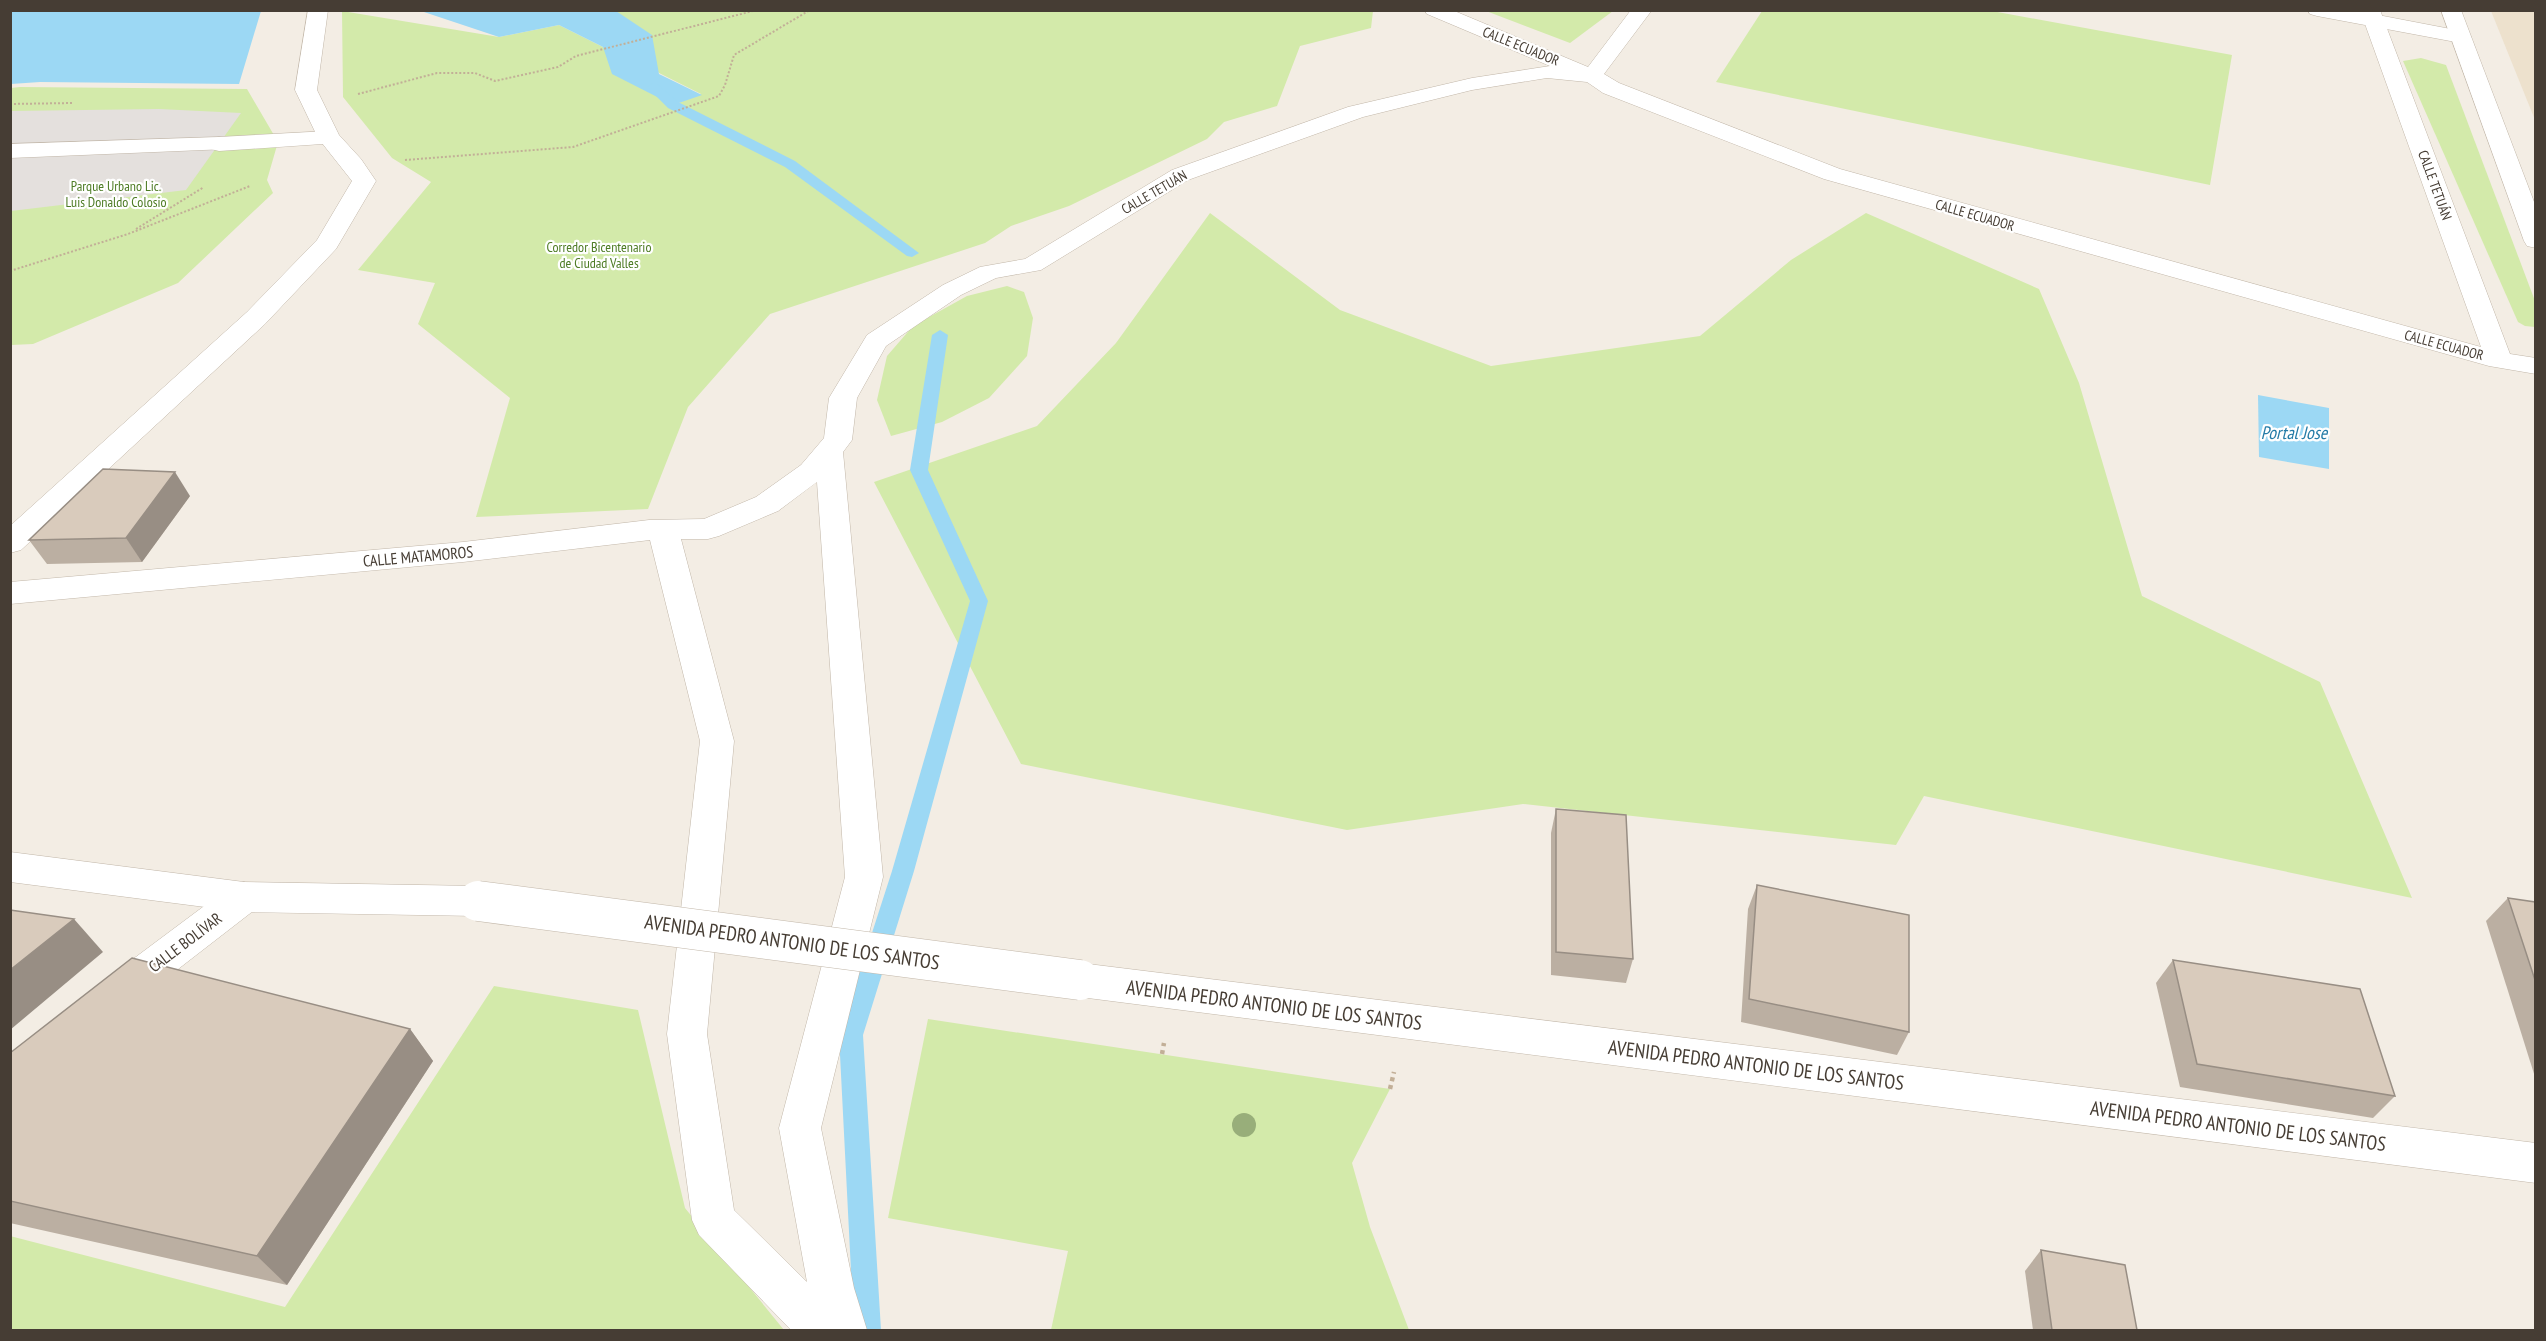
<svg xmlns="http://www.w3.org/2000/svg" width="2546" height="1341" font-family="'PT Sans Narrow',sans-serif">
  <rect width="100%" height="100%" fill="#f3ede4"/>
  <polygon fill="#ede1cd" points="2491,11 2535,11 2535,120"/>
  <g fill="#d3eaaa">
    <polygon points="342,11 499,37 559,25 603,47 673,105 701,94 659,73 614,11 1373,11 1371,28 1300,46 1277,106 1224,122 1207,139 1069,206 1011,226 985,243 770,314 688,407 648,509 476,517 510,398 418,324 435,283 358,270 431,182 392,158 343,97"/>
    <polygon points="1486,11 1613,11 1570,43"/>
    <polygon points="1762,11 1992,11 2232,55 2210,185 1716,82"/>
    <polygon points="2421,58 2446,65 2535,301 2535,327 2525,326 2518,322 2403,61"/>
    <polygon points="20,87 247,89 278,142 267,180 273,193 178,283 33,344 11,345 11,88"/>
    <polygon points="1210,213 1340,310 1491,366 1700,336 1791,260 1866,213 2039,289 2079,383 2142,596 2320,682 2412,898 1924,796 1896,845 1523,804 1347,830 1021,764 874,482 1037,426 1116,343"/>
    <polygon points="1007,286 1024,292 1033,318 1027,356 989,398 942,422 891,436 877,400 887,356 913,326 967,296"/>
    <polygon points="494,986 638,1010 685,1208 784,1330 11,1330 10,1236 285,1307"/>
    <polygon points="928,1019 1390,1089 1352,1163 1370,1227 1409,1330 1051,1330 1068,1251 888,1218"/>
  </g>
  <polygon fill="#e4e0dd" points="159,109 241,113 186,190 11,211 11,111"/>
  <g fill="#9cd8f4">
    <polygon points="11,10 261,10 261,11 239,84 40,82 11,84"/>
    <polygon points="421,11 616,11 652,35 659,74 702,95 673,105 612,74 603,47 559,25 499,37"/>
    <polygon points="2258,395 2329,408 2329,469 2259,457"/>
  </g>
  <g fill="none" stroke-linecap="round" stroke-linejoin="round">
    <g fill="#9cd8f4" fill-rule="evenodd">
      <polygon points="653,83 657,84 678,102 795,161 919,253 912,257 907,256 785,167 668,108 647,87"/>
      <polygon points="940,330 948,335 928,470 988,601 914,871 863,1035 881,1330 854,1330 839,1035 892,871 970,601 910,470 932,335"/>
    </g>
    <g stroke="#c2b7a9" stroke-width="1">
      <g id="service">
        <polygon points="2307,10 2352,10 2461,31 2468,33 2471,37 2468,41 2461,43 2317,16 2310,14"/>
        <polygon points="219,137 227,139 230,144 227,149 10,158 10,144"/>
      </g>
    </g>
    <g stroke="#c2b7a9" stroke-width="1">
      <polygon id="pedestrian" points="329,131 337,133 340,138 337,143 219,151 211,149 208,144 211,139 219,137"/>
    </g>
    <g stroke="#c2b7a9" stroke-width="1">
      <g id="minor">
        <path d="M1424,10H1452L1588,67L1631,10H1652L1604,74L1619,83L1840,169L2481,347L2360,10H2380L2510,354L2536,358V374L2489,366L1824,179L1603,93L1587,82L1547,78L1472,90L1363,117L1188,180L1041,270L996,278L961,295L886,346L857,398L852,440L843,452L883,877L821,1128L854,1288L867,1330H791L699,1235L692,1220L667,1034L700,741L650,540L463,562L10,604V582L463,542L649,520L704,519L756,497L801,465L824,438L829,398L867,335L943,285L980,267L1025,259L1172,170L1348,107L1472,78L1550,66L1427,14ZM817,482L845,877L779,1128L807,1282L734,1210L707,1034L734,741L681,539H708L719,536L778,511Z"/>
        <polygon points="2441,10 2461,10 2536,207 2536,248 2527,246 2524,241"/>
        <polygon points="244,882 257,886 263,897 257,908 133,1004 119,1009 105,1004 99,992 105,980 231,886"/>
      </g>
    </g>
    <g stroke="#c2b7a9" stroke-width="1">
      <g id="tertiary">
        <polygon points="308,10 328,10 317,90 339,135 361,159 376,181 336,249 265,324 21,550 10,553 10,526 247,312 317,240 352,181 318,138 295,90"/>
        <polygon points="10,852 244,882 478,886 491,890 497,901 491,912 478,916 244,912 10,882"/>
        <polygon points="1080,963 2536,1143 2536,1183 1080,997 1066,992 1060,980 1066,968"/>
      </g>
    </g>
    <g stroke="#c2af97" stroke-width="2" stroke-dasharray="2 2" stroke-linecap="butt">
      <polyline points="358,94 437,73 475,73 495,81 558,67 576,56 757,10"/>
      <polyline points="10,104 73,103"/>
      <polyline points="405,160 573,147 719,96 725,85 734,55 810,10"/>
      <polyline points="136,229 204,187"/>
      <polyline points="10,271 128,234 250,186"/>
    </g>
    <g stroke="#c2af97" stroke-width="4.5" stroke-dasharray="4 4" stroke-linecap="butt">
      <polyline points="1162,1054 1164,1043"/>
      <polyline points="1390,1089 1394,1072"/>
    </g>
    <use href="#service" fill="#fff" fill-rule="evenodd"/>
    <use href="#pedestrian" fill="#fff" fill-rule="evenodd"/>
    <use href="#minor" fill="#fff" fill-rule="evenodd"/>
    <use href="#tertiary" fill="#fff" fill-rule="evenodd"/>
    <g stroke="#c2b7a9" stroke-width="41" stroke-linecap="butt">
      <polyline id="tertiary-bridge" points="478,901 1080,980"/>
    </g>
    <use href="#tertiary-bridge" stroke="#fff" stroke-width="40"/>
  </g>
  <circle fill="#98ae7a" cx="1244" cy="1125" r="12"/>
  <g fill="#bbafa2">
    <polygon points="190,496 142,562 47,564 29,540"/>
    <polygon points="1556,809 1633,959 1626,983 1551,975 1551,833"/>
    <polygon points="1757,885 1909,1032 1897,1055 1741,1022 1748,909"/>
    <polygon points="2508,898 2535,902 2535,1077 2486,921"/>
    <polygon points="2173,960 2395,1096 2373,1118 2180,1087 2156,983"/>
    <polygon points="410,1029 433,1061 287,1285 10,1223 10,1053"/>
    <polygon points="2041,1250 2137,1330 2033,1330 2025,1271"/>
  </g>
  <g fill="#988e84">
    <polygon points="175,472 190,496 142,562 126,538"/>
    <polygon points="74,919 103,952 10,1030 10,970"/>
    <polygon points="410,1029 433,1061 287,1285 257,1256"/>
  </g>
  <g fill="#d9cbbc" stroke="#988e84" stroke-width="1.5">
    <polygon points="103,469 175,472 126,538 29,540"/>
    <polygon points="1556,809 1626,815 1633,959 1556,952"/>
    <polygon points="1757,885 1909,915 1909,1032 1749,999"/>
    <polygon points="2508,898 2535,902 2535,980"/>
    <polygon points="10,910 74,919 10,970"/>
    <polygon points="132,958 410,1029 257,1256 10,1201 10,1053"/>
    <polygon points="2173,960 2360,989 2395,1096 2197,1064"/>
    <polygon points="2041,1250 2125,1265 2137,1330 2052,1330"/>
  </g>
  <g text-anchor="middle" dominant-baseline="central" stroke-width="4.5" stroke-linejoin="round" paint-order="stroke">
    <g font-size="14" fill="#463d34" stroke="#fff">
      <text transform="translate(1521 46) rotate(22)">CALLE ECUADOR</text>
      <text transform="translate(2435 185) rotate(70)">CALLE TETUÁN</text>
      <text transform="translate(1154 192) rotate(-30)">CALLE TETUÁN</text>
      <text transform="translate(1975 215) rotate(16)">CALLE ECUADOR</text>
      <text transform="translate(2444 345) rotate(15)">CALLE ECUADOR</text>
    </g>
    <g font-size="14" fill="#4d7b24" stroke="#fff">
      <text x="116" y="186">Parque Urbano Lic.<tspan x="116" dy="16">Luis Donaldo Colosio</tspan></text>
      <text x="599" y="247">Corredor Bicentenario<tspan x="599" dy="16">de Ciudad Valles</tspan></text>
    </g>
    <g font-size="16" fill="#463d34" stroke="#fff">
      <text transform="translate(418 556) rotate(-5)">CALLE MATAMOROS</text>
      <text transform="translate(185 942) rotate(-37)">CALLE BOLÍVAR</text>
    </g>
    <g font-size="18" font-style="italic" fill="#257ca7" stroke="#fff">
      <text x="2294" y="432">Portal Jose</text>
    </g>
    <g font-size="20" fill="#463d34" stroke="#fff">
      <text transform="translate(792 942) rotate(8)">AVENIDA PEDRO ANTONIO DE LOS SANTOS</text>
      <text transform="translate(1274 1005) rotate(7)">AVENIDA PEDRO ANTONIO DE LOS SANTOS</text>
      <text transform="translate(1756 1065) rotate(7)">AVENIDA PEDRO ANTONIO DE LOS SANTOS</text>
      <text transform="translate(2238 1126) rotate(7)">AVENIDA PEDRO ANTONIO DE LOS SANTOS</text>
    </g>
  </g>
  <rect width="2546" height="1341" fill="none" stroke="#463d34" stroke-width="24"/>
</svg>
